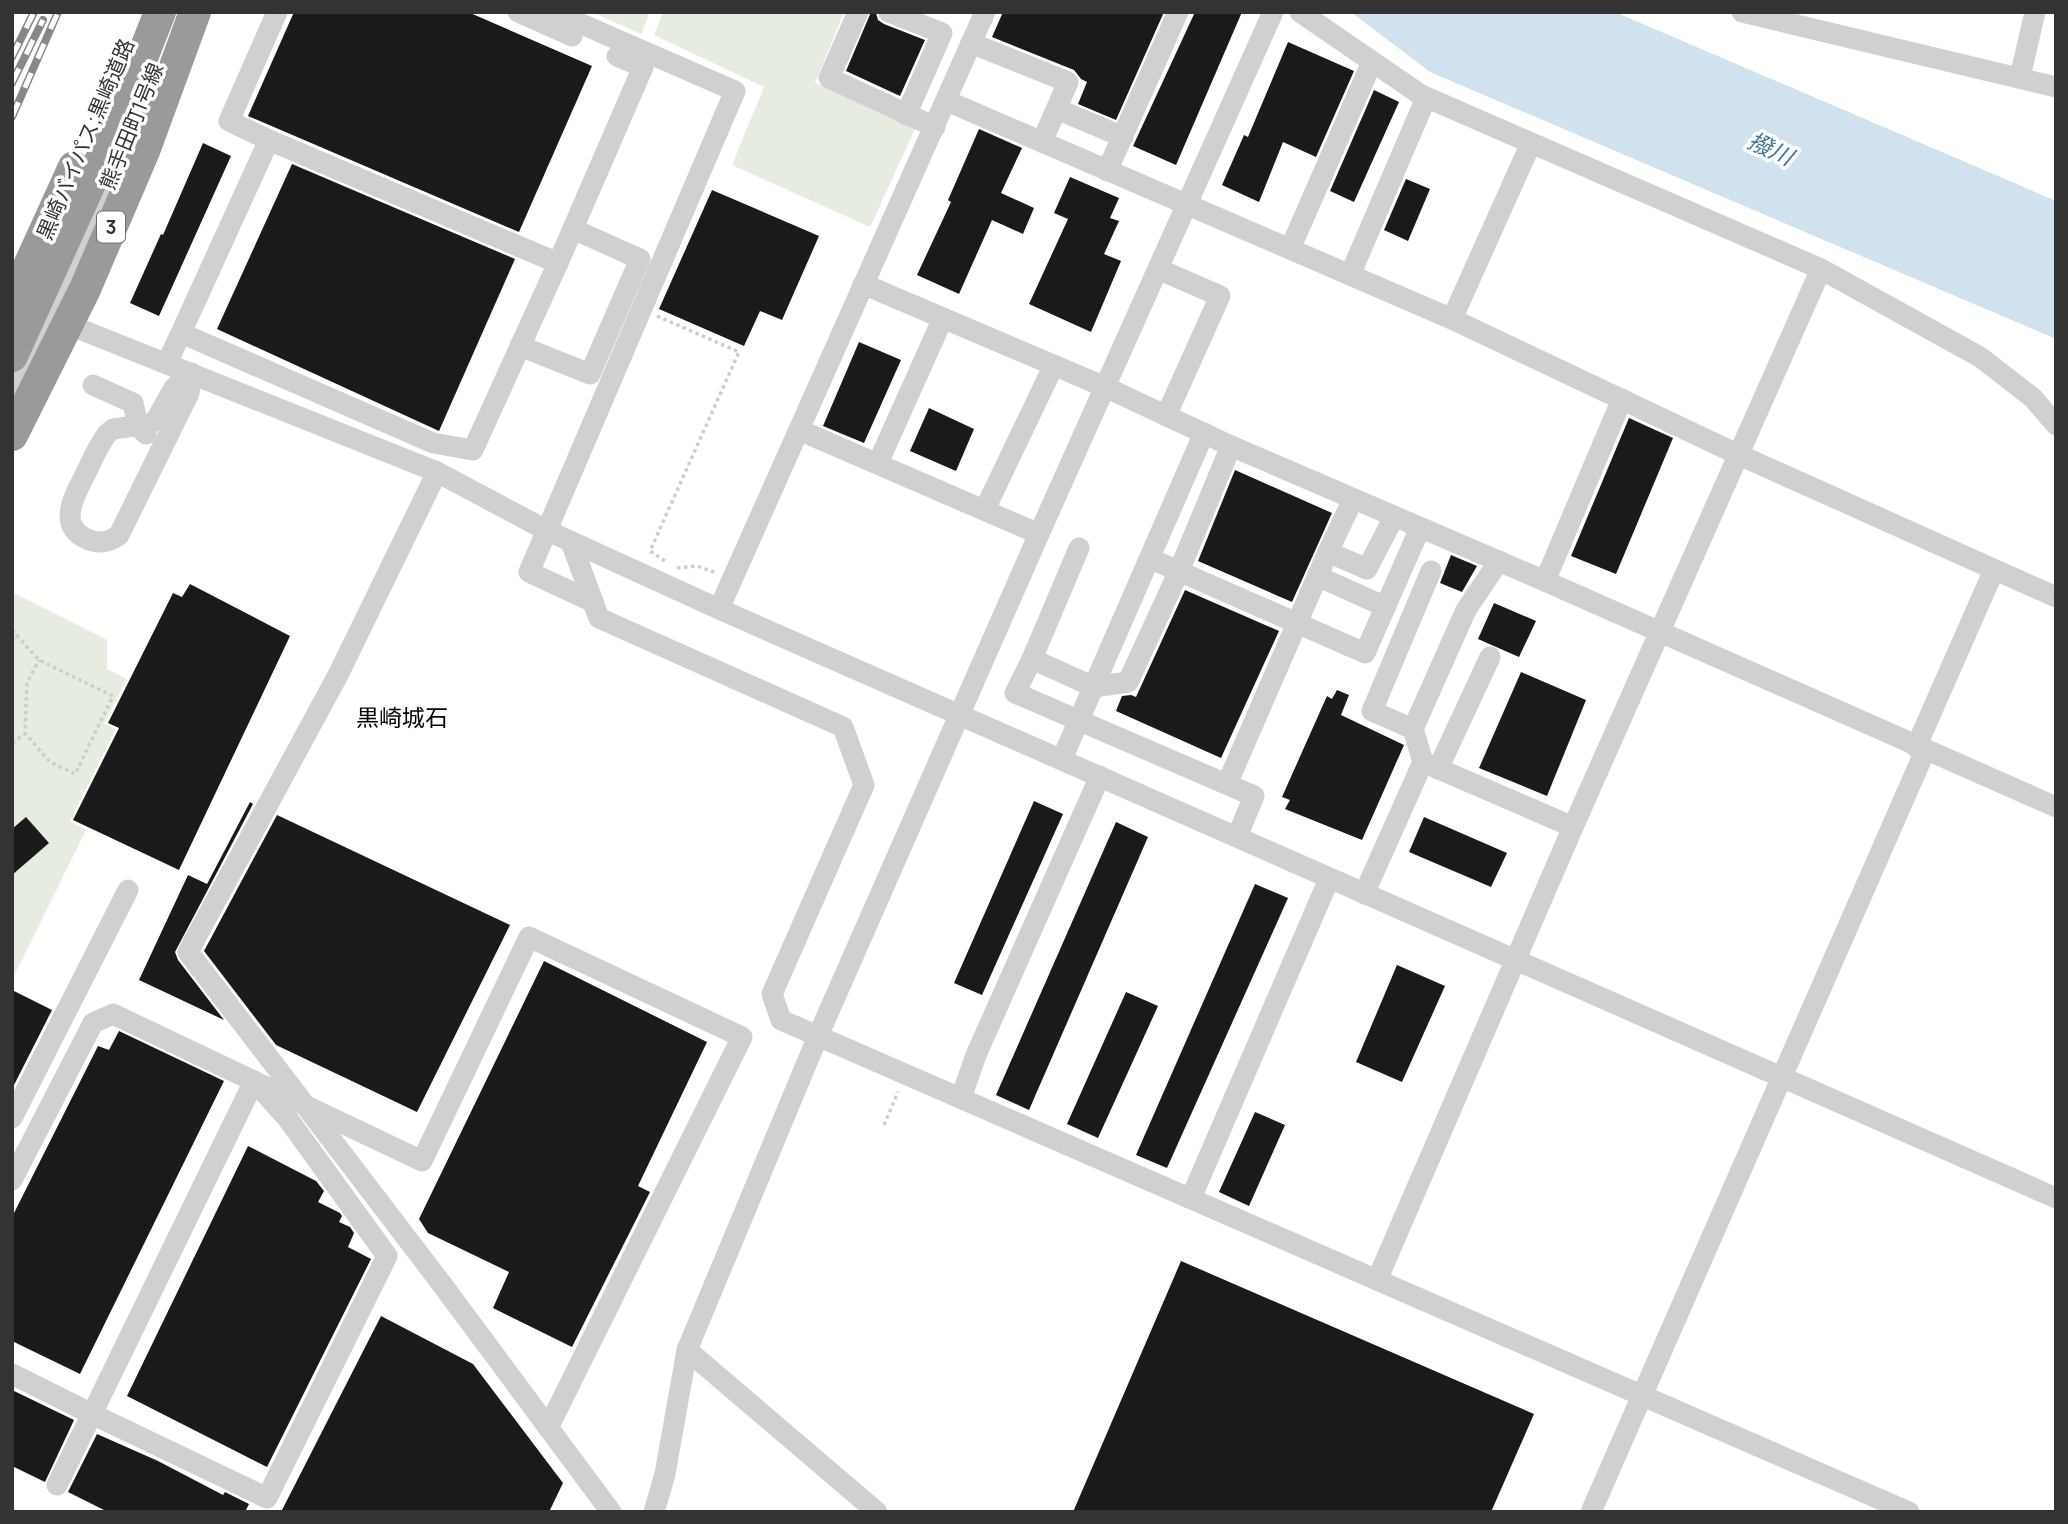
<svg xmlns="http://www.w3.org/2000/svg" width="2068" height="1524" font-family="Manrope,'Noto Sans JP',sans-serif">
  <rect width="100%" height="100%" fill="#fff"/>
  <g fill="#e6ecdf">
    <polygon points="592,12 650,12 641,34"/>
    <polygon points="663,12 844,12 815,83 917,125 870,227 732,165 764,87 654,35"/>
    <polygon points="12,592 107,640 107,669 127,679 104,724 116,729 70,821 86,830 12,980"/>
  </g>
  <polygon fill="#cfe2ee" points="1351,12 1615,12 2056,201 2056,339 1430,72"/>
  <g fill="#1a1a1a">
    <polygon points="294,12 468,12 592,66 519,232 248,116"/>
    <polygon points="871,12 876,13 878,20 884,24 925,40 900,96 846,71"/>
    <polygon points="1003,12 1164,12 1116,120 1078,104 1087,82 1081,79 1074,70 992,37"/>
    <polygon points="1195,12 1242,12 1176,165 1133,146"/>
    <polygon points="1288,42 1354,71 1316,157 1283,142 1259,202 1222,185 1244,135 1248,137"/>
    <polygon points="1374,90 1399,102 1354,202 1330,191"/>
    <polygon points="979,129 1022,148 1001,193 1034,208 1023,234 992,220 959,294 917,275 951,202 948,200"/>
    <polygon points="203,143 231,156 159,316 130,303 161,234 163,235"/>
    <polygon points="292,164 515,259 439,431 217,329"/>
    <polygon points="1070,177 1119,198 1110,218 1119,221 1104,254 1121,261 1091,332 1029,304 1068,219 1054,213"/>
    <polygon points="1406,179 1430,189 1408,241 1384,230"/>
    <polygon points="712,190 819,236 782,320 760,311 744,346 659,309"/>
    <polygon points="859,342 901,360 864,443 823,426"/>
    <polygon points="929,408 974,429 956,471 910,451"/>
    <polygon points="1629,418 1673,438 1616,574 1571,556"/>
    <polygon points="1235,470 1332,513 1292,602 1198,561"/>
    <polygon points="1451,555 1477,566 1462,592 1440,583"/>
    <polygon points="190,584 290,636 179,870 73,820 119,728 108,723 173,593 182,597"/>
    <polygon points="1185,590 1279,631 1221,758 1116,711 1122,696 1131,695 1136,697"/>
    <polygon points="1494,603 1536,621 1519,657 1478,639"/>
    <polygon points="1521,672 1586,700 1547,796 1479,768"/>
    <polygon points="1337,690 1349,695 1341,715 1404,745 1362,840 1285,809 1290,800 1282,797 1327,696 1332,699"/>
    <polygon points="1034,801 1063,814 982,995 954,983"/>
    <polygon points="250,802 253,804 175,952 178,960 224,1020 139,980 188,875 207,884"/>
    <polygon points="277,815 510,925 417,1112 276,1045 204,951"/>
    <polygon points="26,817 49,843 12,875 12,829"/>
    <polygon points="1424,817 1507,853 1491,887 1409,852"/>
    <polygon points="1116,822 1148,837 1029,1110 996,1095"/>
    <polygon points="1255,884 1288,898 1167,1168 1136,1155"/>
    <polygon points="544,961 707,1042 638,1186 650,1192 572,1347 493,1308 509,1272 428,1233 419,1219"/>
    <polygon points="1397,965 1445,986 1402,1082 1356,1062"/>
    <polygon points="12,990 52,1010 12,1089"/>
    <polygon points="1126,992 1158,1006 1098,1138 1067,1124"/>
    <polygon points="119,1031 224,1081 80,1374 12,1341 12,1217 98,1046 109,1050"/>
    <polygon points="1255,1112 1285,1125 1249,1206 1219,1192"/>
    <polygon points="248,1146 316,1181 324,1191 318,1202 340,1213 342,1216 339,1222 350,1227 354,1233 348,1247 371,1259 267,1467 127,1396"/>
    <polygon points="1181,1261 1534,1414 1491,1512 1073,1512"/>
    <polygon points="381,1316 473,1364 563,1483 549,1512 281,1512"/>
    <polygon points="12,1390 74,1420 45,1482 12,1466"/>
    <polygon points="97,1434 158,1461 223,1495 225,1492 249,1504 245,1512 108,1512 68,1492"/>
  </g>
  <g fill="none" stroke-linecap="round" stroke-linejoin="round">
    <g stroke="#cdcdcd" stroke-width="3.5" stroke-dasharray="3.5 3.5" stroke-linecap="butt">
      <polyline points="657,316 739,352 650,551 665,561"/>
      <polyline points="677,568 697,566 714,572"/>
      <polyline points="12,630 39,660 113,696 75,774 50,762 25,733 27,683 39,660"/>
      <polyline points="12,640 17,634"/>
      <polyline points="12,743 25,734"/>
      <polyline points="884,1125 898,1092"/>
    </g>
    <g stroke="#d0d0d0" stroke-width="21">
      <polyline points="518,12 572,36"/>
      <polyline points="554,12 735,91 529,572 593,602"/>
      <polyline points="858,12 829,78 935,127"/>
      <polyline points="889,12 942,33 906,115"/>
      <polyline points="1300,12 1421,95 1821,269 1980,357 2033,398 2056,425"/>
      <polyline points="1742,12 2056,87"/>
      <polyline points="971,43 1068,82 1042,142"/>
      <polyline points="2020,77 2035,12"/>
      <polyline points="947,101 1452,319 1737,454 2056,597"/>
      <polyline points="1057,109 1123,137"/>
      <polyline points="269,140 229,121 277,12"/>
      <polyline points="1107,171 1178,12"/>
      <polyline points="1290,249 1372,62"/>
      <polyline points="558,263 643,67 617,56"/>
      <polyline points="1158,269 1220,296 1166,416"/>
      <polyline points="1350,275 1426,98"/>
      <polyline points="863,284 1105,387 1231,446 1545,581 2056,807"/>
      <polyline points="55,319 130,131"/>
      <polyline points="1452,319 1531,143"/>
      <polyline points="57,320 437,472 546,530 719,609 2056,1198"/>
      <polyline points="520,346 590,374 640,259 573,229"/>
      <polyline points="167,363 181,333 269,140 558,263 473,450 433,443 181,333"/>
      <path d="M192,373L189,393L119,535C108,543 99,544 87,539C56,525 75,495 86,473C92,460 98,446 107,434L113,429L149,424L156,420L174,388Z"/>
      <polyline points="12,384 55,319"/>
      <polyline points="93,385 133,403 138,426 146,434"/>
      <polyline points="799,430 1039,534"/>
      <polyline points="878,463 943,318"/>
      <polyline points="437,472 338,675 188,952 438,1279 611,1512"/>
      <polyline points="985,509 1053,367"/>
      <polyline points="571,542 599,618 843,727 864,785 772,994 781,1020 1909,1512"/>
      <polyline points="1079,548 1032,659 1094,687 1128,682 1179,571 1231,446"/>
      <polyline points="1328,552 1353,499"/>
      <polyline points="1151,559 1365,653 1420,528"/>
      <polyline points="1317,576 1386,607"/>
      <polyline points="1545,581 1622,399"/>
      <polyline points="719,609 985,12"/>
      <polyline points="1032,659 1015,693 1254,796 1237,837"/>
      <polyline points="1413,729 1466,610 1499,561"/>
      <polyline points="1916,747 1994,570"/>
      <polyline points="1062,759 1204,433"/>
      <polyline points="1423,762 1573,827"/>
      <polyline points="1438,769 1490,657"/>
      <polyline points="1227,784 1328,552 1367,569 1394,517"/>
      <polyline points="1364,894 1423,762 1413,729 1372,711 1431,571"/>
      <polygon points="254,1081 288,1119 387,1256 267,1498 92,1414"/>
      <polyline points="961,1098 976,1055 1100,776"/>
      <polyline points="12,1118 128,890"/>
      <polyline points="12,1180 93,1023 113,1014 422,1161 529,937 742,1037 548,1428"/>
      <polyline points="1191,1198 1329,879"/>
      <polyline points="1377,1280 1573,827 1821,269"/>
      <polyline points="687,1350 877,1512"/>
      <polyline points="12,1374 92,1414 57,1485"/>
      <polyline points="654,1512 665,1474 687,1350 818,1036 1039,534 1273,12"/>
      <polyline points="1591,1512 1925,751"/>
    </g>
    <g stroke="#9a9a9a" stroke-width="32">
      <polyline points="12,303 74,167"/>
      <polyline points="12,356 111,137 160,12"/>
      <polyline points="12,435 85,289 144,151 195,12"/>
    </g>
    <g stroke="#888" stroke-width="8">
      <g id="rail">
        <polyline points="12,57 34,12"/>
        <polyline points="12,83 43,20"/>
        <polyline points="12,117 58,12"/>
      </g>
    </g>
    <use href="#rail" stroke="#fff" stroke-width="5" stroke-dasharray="16" stroke-linecap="butt"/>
  </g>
  <g text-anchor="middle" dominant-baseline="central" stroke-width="7" stroke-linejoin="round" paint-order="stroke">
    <rect fill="#fff" stroke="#707070" stroke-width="2" x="97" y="211.5" width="28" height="31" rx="5"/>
    <g font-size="19" font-weight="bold" fill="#333">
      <text x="111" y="227">3</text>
    </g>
    <g font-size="21" fill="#333" stroke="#fff">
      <text transform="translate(131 126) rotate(-68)">熊手田町1号線</text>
      <text transform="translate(85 139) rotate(-67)">黒崎バイパス;黒崎道路</text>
    </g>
    <g font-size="23" font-style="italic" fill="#3f7597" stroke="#fff">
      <text transform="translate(1771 148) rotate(25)">撥川</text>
    </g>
    <g font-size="23" fill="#000" stroke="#fff">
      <text x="402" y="717">黒崎城石</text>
    </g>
  </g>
  <rect width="2068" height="1524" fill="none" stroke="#333333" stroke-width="28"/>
</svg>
